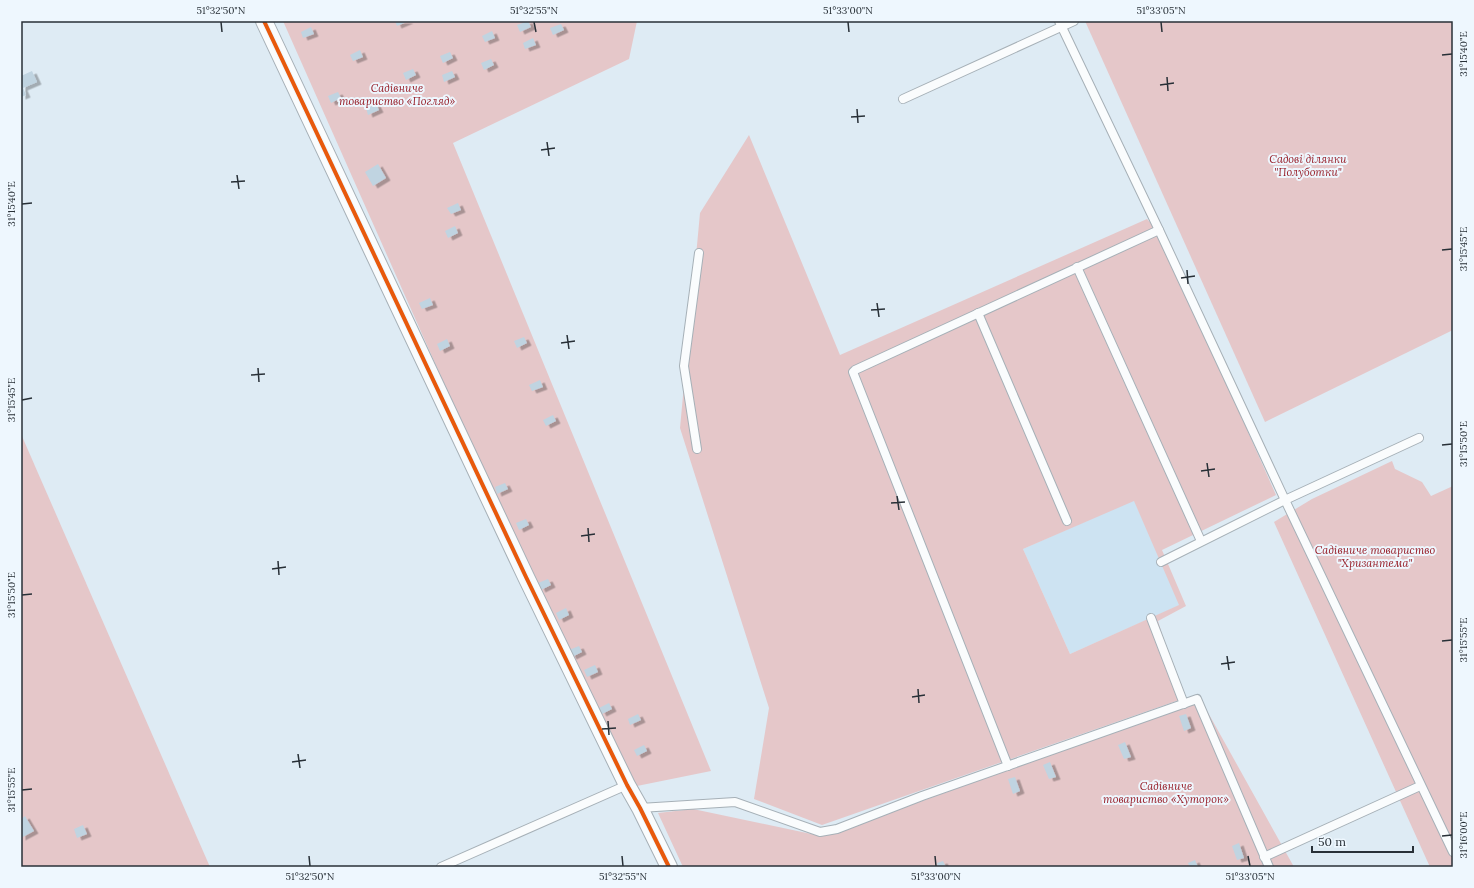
<svg xmlns="http://www.w3.org/2000/svg" width="1474" height="888" font-family="Lora,serif">
  <defs>
    <filter id="shadow"><feDropShadow dx="4.5" dy="2.5" stdDeviation="0" flood-color="#0004"/></filter>
  </defs>
  <rect width="100%" height="100%" fill="#deebf4"/>
  <polygon fill="#cde3f2" points="1134,500 1180,605 1070,654 1023,549"/>
  <g fill="#e5c7c9" fill-rule="evenodd">
    <polygon points="283,21 637,21 629,59 453,143 711,771 632,787 458,415"/>
    <polygon points="1085,21 1453,21 1453,330 1265,422"/>
    <path d="M749,135L840,355L1147,219L1160,233L1276,495L1162,550L1186,606L1158,621L1182,699L822,825L754,799L769,708L680,428L700,213ZM1134,501L1179,605L1070,654L1023,549Z"/>
    <polygon points="21,434 210,867 21,867"/>
    <polygon points="1392,461 1395,469 1422,482 1431,496 1453,486 1453,867 1430,867 1274,522 1312,499"/>
    <polygon points="1201,700 1294,867 683,867 658,813 693,809 821,836 853,826"/>
  </g>
  <g fill="#c0d4e1" filter="url(#shadow)">
    <polygon points="395,21 409,21 397,26"/>
    <polygon points="528,21 531,27 520,32 517,25"/>
    <polygon points="561,24 564,30 553,35 550,28"/>
    <polygon points="311,27 314,34 303,38 301,32"/>
    <polygon points="492,31 495,38 485,42 482,36"/>
    <polygon points="533,38 536,45 525,49 523,43"/>
    <polygon points="360,50 363,57 353,61 350,55"/>
    <polygon points="450,52 453,58 443,63 440,56"/>
    <polygon points="491,59 494,65 484,70 481,63"/>
    <polygon points="413,69 416,75 406,80 403,73"/>
    <polygon points="32,71 37,82 23,88 26,95 21,97 21,76"/>
    <polygon points="452,71 455,77 444,82 442,75"/>
    <polygon points="338,92 341,98 331,103 328,96"/>
    <polygon points="376,104 379,110 368,115 366,108"/>
    <polygon points="378,164 386,178 373,186 365,172"/>
    <polygon points="458,203 461,210 451,214 447,208"/>
    <polygon points="455,226 458,233 448,238 445,231"/>
    <polygon points="430,298 433,305 422,309 419,303"/>
    <polygon points="524,337 527,343 517,348 514,341"/>
    <polygon points="447,339 450,346 440,351 437,344"/>
    <polygon points="540,380 543,387 532,391 529,385"/>
    <polygon points="553,415 556,421 546,426 543,420"/>
    <polygon points="505,483 508,489 497,494 495,487"/>
    <polygon points="526,519 529,525 519,530 516,523"/>
    <polygon points="548,579 551,585 541,590 538,583"/>
    <polygon points="566,608 569,615 559,620 556,613"/>
    <polygon points="579,646 582,652 572,657 569,650"/>
    <polygon points="595,665 598,672 587,677 584,670"/>
    <polygon points="609,703 612,709 602,714 599,708"/>
    <polygon points="638,714 641,720 630,725 628,719"/>
    <polygon points="1186,714 1191,728 1184,731 1179,716"/>
    <polygon points="1125,742 1131,757 1124,759 1118,745"/>
    <polygon points="644,745 647,751 637,756 634,750"/>
    <polygon points="1050,762 1056,777 1049,779 1043,765"/>
    <polygon points="1015,777 1020,791 1013,794 1008,779"/>
    <polygon points="25,816 34,831 21,838 21,819"/>
    <polygon points="83,825 87,834 77,838 74,829"/>
    <polygon points="1239,843 1244,858 1237,860 1232,846"/>
    <polygon points="1195,860 1198,867 1190,867 1188,863"/>
    <polygon points="943,861 946,867 938,867 937,863"/>
  </g>
  <g fill="none" stroke-linecap="round" stroke-linejoin="round">
    <g stroke="#a6b0b7" stroke-width="10">
      <g id="service">
        <polyline points="1059,21 1159,230 1285,500 1453,852"/>
        <polyline points="903,99 1074,21"/>
        <polyline points="1077,267 1201,541"/>
        <polyline points="978,313 1067,521"/>
        <polyline points="697,449 684,366 699,253"/>
        <polyline points="1161,562 1285,500 1419,438"/>
        <polyline points="1151,618 1184,704"/>
        <polyline points="1008,766 853,372 855,370 1159,230"/>
        <polyline points="640,808 735,802 820,832 837,829 922,796 1197,699 1269,867"/>
        <polyline points="1264,857 1420,786"/>
        <polyline points="441,867 627,785"/>
      </g>
    </g>
    <g stroke="#a6b0b7" stroke-width="18">
      <polyline id="minor" points="264,21 526,577 627,785 640,808 669,867"/>
    </g>
    <use href="#service" stroke="#fafcfd" stroke-width="8"/>
    <use href="#minor" stroke="#fafcfd" stroke-width="16"/>
    <g stroke="#eef7fe" stroke-width="6">
      <polyline id="cycleway" points="264,21 526,577 627,785 640,808 669,867"/>
    </g>
    <use href="#cycleway" stroke="#e8590c" stroke-width="4"/>
  </g>
  <path fill="none" stroke="#283037" stroke-width="1.5" d="M221,22L222,32M534,22L536,32M848,22L849,32M1161,22L1162,32M1442,55L1452,54M1167,77L1168,91M1160,85L1174,83M857,109L858,123M851,117L865,116M547,142L549,156M541,150L555,148M237,175L239,189M231,182L245,181M22,204L32,203M1442,250L1452,249M1187,270L1188,284M1181,278L1195,276M877,303L879,317M871,310L885,309M567,335L569,349M561,343L575,341M258,368L259,382M251,375L265,374M22,400L32,398M1442,445L1452,444M1207,463L1209,477M1201,471L1215,469M897,496L899,510M891,503L905,502M588,528L589,542M581,536L595,534M278,561L279,575M272,569L286,567M22,595L32,594M1442,641L1452,640M1227,656L1229,670M1221,664L1235,662M918,689L919,703M912,697L925,695M608,721L609,735M602,729L616,728M298,754L300,768M292,762L306,760M22,790L32,789M1442,836L1452,835M309,856L310,866M622,856L623,866M935,856L936,866M1248,856L1250,866"/>
  <g text-anchor="middle" dominant-baseline="central" stroke-width="4" stroke-linejoin="round" paint-order="stroke">
    <g font-size="11" font-style="italic" fill="#971e28" stroke="#eef7fe">
      <text x="397" y="88">Садівниче<tspan x="397" dy="13">товариство «Погляд»</tspan></text>
      <text x="1308" y="159">Садові ділянки<tspan x="1308" dy="13">"Полуботки"</tspan></text>
      <text x="1375" y="550">Садівниче товариство<tspan x="1375" dy="13">"Хризантема"</tspan></text>
      <text x="1166" y="786">Садівниче<tspan x="1166" dy="13">товариство «Хуторок»</tspan></text>
    </g>
  </g>
  <rect width="1474" height="888" fill="none" stroke="#eef7fe" stroke-width="44"/>
  <path d="M1312 846v6h101v-6" fill="none" stroke="#283037" stroke-width="2"/>
  <text x="1318" y="846" font-size="12" fill="#283037" stroke="#eef7fe" stroke-width="3" paint-order="stroke">50 m</text>
  <rect x="22" y="22" width="1430" height="844" fill="none" stroke="#283037" stroke-width="1.5"/>
  <g font-size="10" text-anchor="middle" fill="#283037">
    <text x="221" y="14">51°32'50"N</text>
    <text x="534" y="14">51°32'55"N</text>
    <text x="848" y="14">51°33'00"N</text>
    <text x="1161" y="14">51°33'05"N</text>
    <text transform="translate(1463 54) rotate(-90)" y="4">31°15'40"E</text>
    <text transform="translate(11 204) rotate(-90)" y="4">31°15'40"E</text>
    <text transform="translate(1463 249) rotate(-90)" y="4">31°15'45"E</text>
    <text transform="translate(11 400) rotate(-90)" y="4">31°15'45"E</text>
    <text transform="translate(1463 444) rotate(-90)" y="4">31°15'50"E</text>
    <text transform="translate(11 595) rotate(-90)" y="4">31°15'50"E</text>
    <text transform="translate(1463 640) rotate(-90)" y="4">31°15'55"E</text>
    <text transform="translate(11 790) rotate(-90)" y="4">31°15'55"E</text>
    <text transform="translate(1463 835) rotate(-90)" y="4">31°16'00"E</text>
    <text x="310" y="880">51°32'50"N</text>
    <text x="623" y="880">51°32'55"N</text>
    <text x="936" y="880">51°33'00"N</text>
    <text x="1250" y="880">51°33'05"N</text>
  </g>
</svg>
